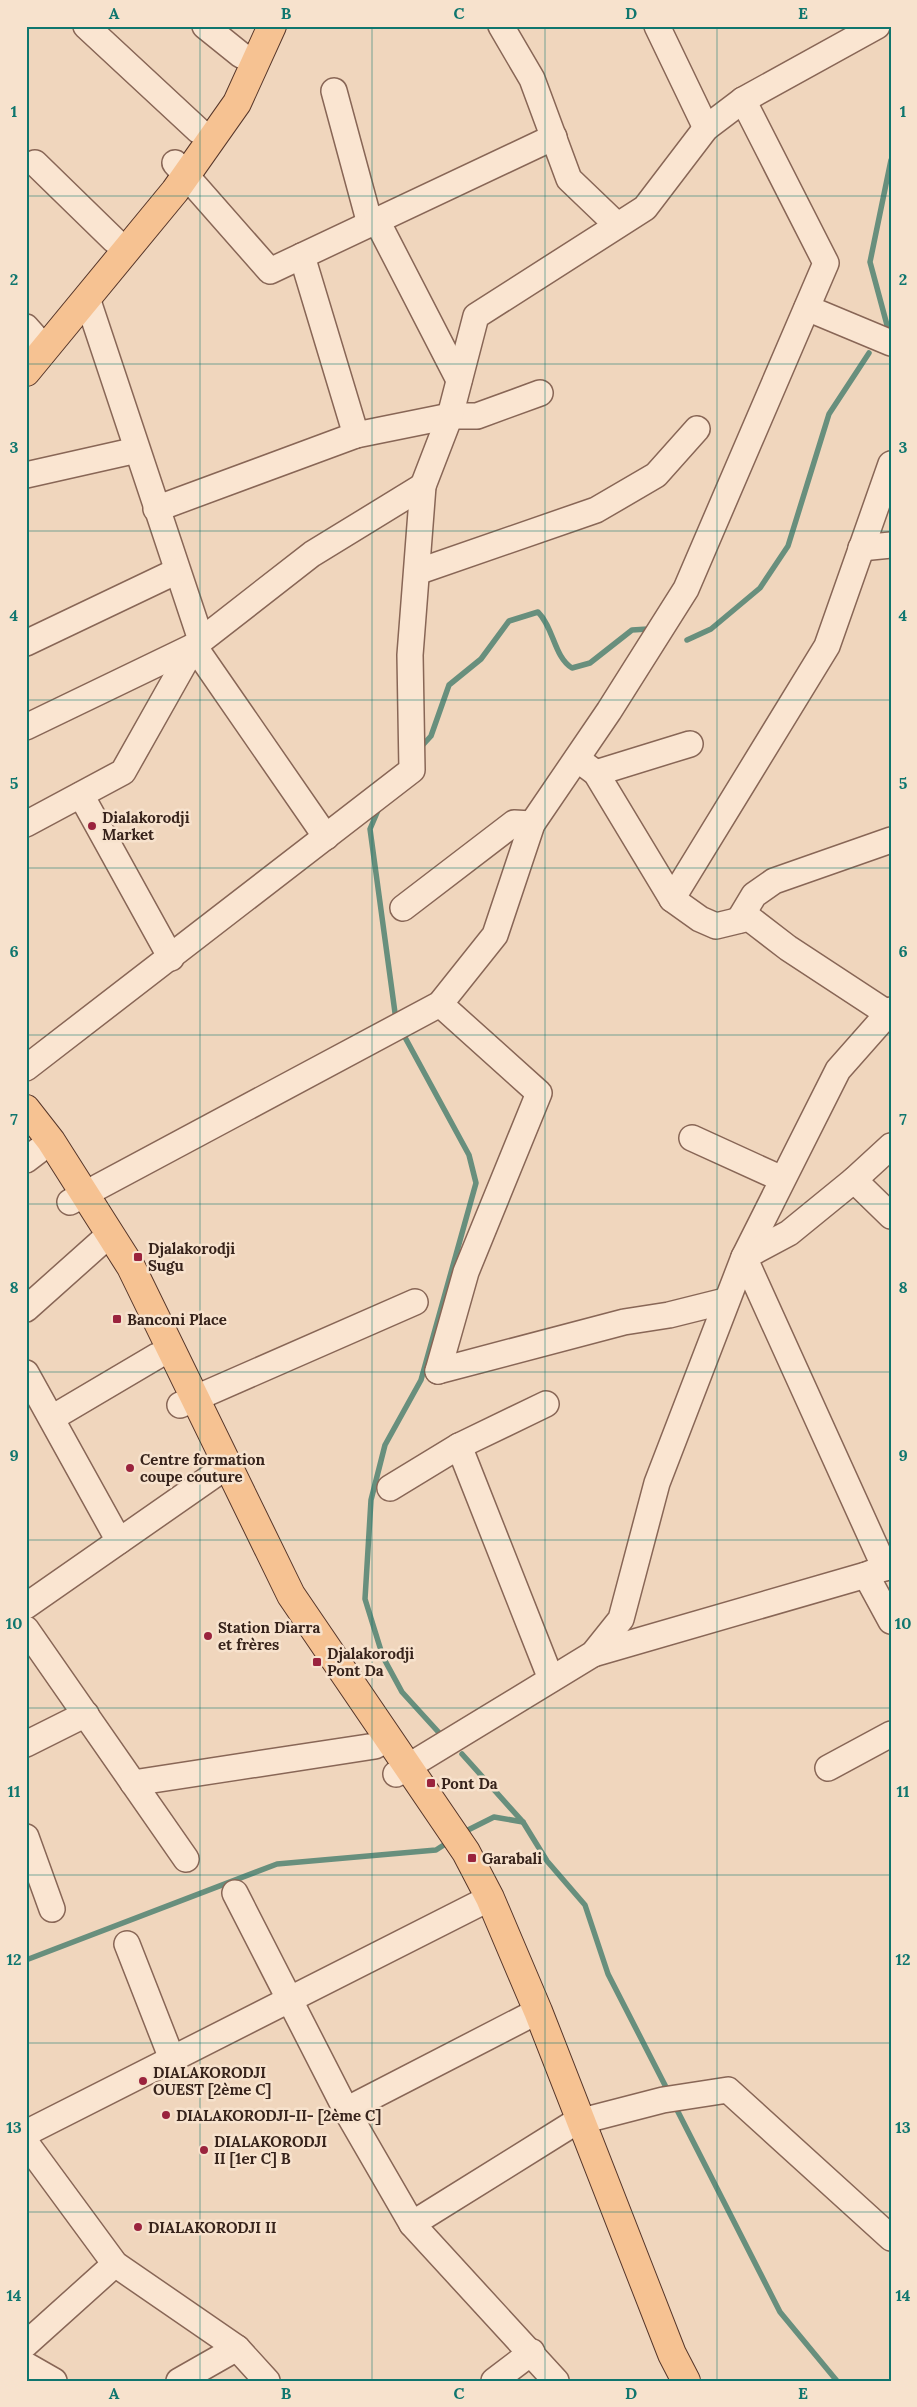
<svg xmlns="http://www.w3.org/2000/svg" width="917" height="2407" font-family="Lora,serif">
  <rect width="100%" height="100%" fill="#f0d6bd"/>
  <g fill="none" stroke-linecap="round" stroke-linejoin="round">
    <g stroke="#688f7d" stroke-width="5.5">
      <polyline points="887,325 870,262 891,160"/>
      <polyline points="687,640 711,629 760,588 788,546 829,414 869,353"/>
      <path d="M420,748L431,736L449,685L481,659L509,621L538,612C554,628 554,657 572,668L590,663L632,630L648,629"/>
      <polyline points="379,808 370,829 396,1020"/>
      <polyline points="401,1030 469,1155 476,1183 421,1380 385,1445 371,1500 365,1599 383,1657 402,1692 442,1736"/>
      <polyline points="462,1754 523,1822 547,1861 585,1905 608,1974 669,2093"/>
      <polyline points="462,1833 494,1817 523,1822"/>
      <polyline points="26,1960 277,1864 436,1850 450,1841"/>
      <polyline points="674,2104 780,2312 837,2381"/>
    </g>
    <g stroke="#886656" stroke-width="28">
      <g id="minor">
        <polyline points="86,26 198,130"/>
        <polyline points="205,26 241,55"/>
        <polyline points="501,26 532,79 569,179 617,225"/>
        <polyline points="657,26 706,128"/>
        <polyline points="334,91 370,224"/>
        <polyline points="35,163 114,240"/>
        <polyline points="175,163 270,271 554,137"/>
        <polyline points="377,221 459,380"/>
        <polyline points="302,256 356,435"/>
        <polyline points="87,298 201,640"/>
        <polyline points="807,308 891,343"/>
        <polyline points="26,327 34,336"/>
        <polyline points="26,475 137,450"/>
        <polyline points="156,509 356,435 450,416 477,416 540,393"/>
        <polyline points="861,548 891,545"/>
        <polyline points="417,572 596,510 656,475 697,429"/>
        <polyline points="26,643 177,571"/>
        <polyline points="194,646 326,837"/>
        <polyline points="26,727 194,646 312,554 423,486"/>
        <polyline points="577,759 596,773 672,899 700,919 716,926 749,918 788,948 887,1013"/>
        <polyline points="596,773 690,744"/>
        <polyline points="81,795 171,958"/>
        <polyline points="26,824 123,772 194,646"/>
        <polyline points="672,899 827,646 891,464"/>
        <polyline points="403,908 514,823 532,824"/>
        <polyline points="739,920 754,895 774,881 891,840"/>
        <polyline points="26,1068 412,770 410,655 423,486 450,416 476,316 645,208 706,128 743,100 877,26"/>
        <polyline points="692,1138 782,1179"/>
        <polyline points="26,1160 51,1141"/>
        <polyline points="854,1180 891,1216"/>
        <polyline points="70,1202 440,1004 495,935 532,824 609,711 686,589 826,263 743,100"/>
        <polyline points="26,1309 110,1234"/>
        <polyline points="438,1371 466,1272 539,1093 440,1004"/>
        <polyline points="438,1371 624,1322 669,1315 725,1301"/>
        <polyline points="26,1373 119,1541"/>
        <polyline points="180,1405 415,1302"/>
        <polyline points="52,1418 157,1356"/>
        <polyline points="459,1446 551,1679"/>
        <polyline points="390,1488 459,1446 546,1404"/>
        <polyline points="885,1568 744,1257 838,1070 891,1010"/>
        <polyline points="866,1575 891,1621"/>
        <polyline points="26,1606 214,1475"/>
        <polyline points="26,1629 186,1859"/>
        <polyline points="593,1654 866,1575 891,1565"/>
        <polyline points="26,1744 86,1714"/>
        <polyline points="828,1768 891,1734"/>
        <polyline points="396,1774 593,1654 621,1619 657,1483 744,1257 789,1233 854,1180 891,1146"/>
        <polyline points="133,1783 375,1746 388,1737"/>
        <polyline points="26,1837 52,1909"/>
        <polyline points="235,1893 346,2110 412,2224 556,2381"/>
        <polyline points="127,1944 172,2059"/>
        <polyline points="346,2110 538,2011"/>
        <polyline points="26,2133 490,1898"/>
        <polyline points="26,2143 115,2264 237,2348 267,2381"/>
        <polyline points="412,2224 574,2123 663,2100 728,2090 891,2238"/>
        <polyline points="26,2344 115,2264"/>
        <polyline points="26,2365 54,2381"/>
        <polyline points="179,2381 237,2348"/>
        <polyline points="494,2381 532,2352"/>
      </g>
    </g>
    <g stroke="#56362a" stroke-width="30">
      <g id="major">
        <polyline points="26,372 175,191 237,103 272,26"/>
        <polyline points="26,1109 51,1141 131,1267 291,1595 466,1852 490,1898 538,2011 672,2354 686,2381"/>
      </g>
    </g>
    <use href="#minor" stroke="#fae5d1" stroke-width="25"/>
    <use href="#major" stroke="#f6c292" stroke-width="28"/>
  </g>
  <path fill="none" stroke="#0f766e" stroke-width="1" stroke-opacity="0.55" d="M200,26V2381M372,26V2381M545,26V2381M717,26V2381M26,196H891M26,364H891M26,531H891M26,700H891M26,868H891M26,1035H891M26,1204H891M26,1372H891M26,1540H891M26,1708H891M26,1875H891M26,2043H891M26,2212H891"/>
  <g fill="#9a233d" stroke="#f7e2cd" stroke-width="2">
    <circle cx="92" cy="826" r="5"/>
    <rect x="133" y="1252" width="10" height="10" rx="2.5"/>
    <rect x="112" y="1314" width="10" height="10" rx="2.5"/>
    <circle cx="130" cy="1468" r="5"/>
    <circle cx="208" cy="1636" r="5"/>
    <rect x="312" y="1657" width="10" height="10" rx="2.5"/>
    <rect x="426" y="1778" width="10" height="10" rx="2.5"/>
    <rect x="467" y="1853" width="10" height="10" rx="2.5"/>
    <circle cx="143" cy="2081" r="5"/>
    <circle cx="166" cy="2115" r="5"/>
    <circle cx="204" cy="2150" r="5"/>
    <circle cx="138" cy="2227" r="5"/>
  </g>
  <g text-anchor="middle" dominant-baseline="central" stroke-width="5" stroke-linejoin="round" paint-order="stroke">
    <g font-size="15" font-weight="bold" fill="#37231b" stroke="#f7e2cd" text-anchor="start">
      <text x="102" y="817">Dialakorodji<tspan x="102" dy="17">Market</tspan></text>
      <text x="148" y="1248">Djalakorodji<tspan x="148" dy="17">Sugu</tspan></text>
      <text x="127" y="1319">Banconi Place</text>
      <text x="140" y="1459">Centre formation<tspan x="140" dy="17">coupe couture</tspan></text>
      <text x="218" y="1627">Station Diarra<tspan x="218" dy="17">et frères</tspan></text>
      <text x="327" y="1653">Djalakorodji<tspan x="327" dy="17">Pont Da</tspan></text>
      <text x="441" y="1783">Pont Da</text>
      <text x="482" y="1858">Garabali</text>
      <text x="153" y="2072">DIALAKORODJI<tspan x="153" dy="17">OUEST [2ème C]</tspan></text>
      <text x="176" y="2115">DIALAKORODJI-II- [2ème C]</text>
      <text x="214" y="2141">DIALAKORODJI<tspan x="214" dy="17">II [1er C] B</tspan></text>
      <text x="148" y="2227">DIALAKORODJI II</text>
    </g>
  </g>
  <rect width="917" height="2407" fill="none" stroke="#f7e2cd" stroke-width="55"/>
  <rect x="28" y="28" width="862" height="2352" fill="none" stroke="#0f766e" stroke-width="2"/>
  <g font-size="16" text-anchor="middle" font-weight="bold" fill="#0f766e">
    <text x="114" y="19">A</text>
    <text x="286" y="19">B</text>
    <text x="459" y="19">C</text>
    <text x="631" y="19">D</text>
    <text x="803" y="19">E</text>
    <text x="14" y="117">1</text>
    <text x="903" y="117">1</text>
    <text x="14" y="285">2</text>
    <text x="903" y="285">2</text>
    <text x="14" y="453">3</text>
    <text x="903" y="453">3</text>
    <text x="14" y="621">4</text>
    <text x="903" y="621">4</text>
    <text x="14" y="789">5</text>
    <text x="903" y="789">5</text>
    <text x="14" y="957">6</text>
    <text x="903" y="957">6</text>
    <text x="14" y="1125">7</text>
    <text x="903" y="1125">7</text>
    <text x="14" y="1293">8</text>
    <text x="903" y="1293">8</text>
    <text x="14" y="1461">9</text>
    <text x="903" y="1461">9</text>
    <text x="14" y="1629">10</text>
    <text x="903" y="1629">10</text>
    <text x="14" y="1797">11</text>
    <text x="903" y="1797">11</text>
    <text x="14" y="1965">12</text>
    <text x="903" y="1965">12</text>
    <text x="14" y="2133">13</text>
    <text x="903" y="2133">13</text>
    <text x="14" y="2301">14</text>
    <text x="903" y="2301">14</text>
    <text x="114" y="2399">A</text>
    <text x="286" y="2399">B</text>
    <text x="459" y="2399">C</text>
    <text x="631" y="2399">D</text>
    <text x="803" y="2399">E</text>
  </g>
</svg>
